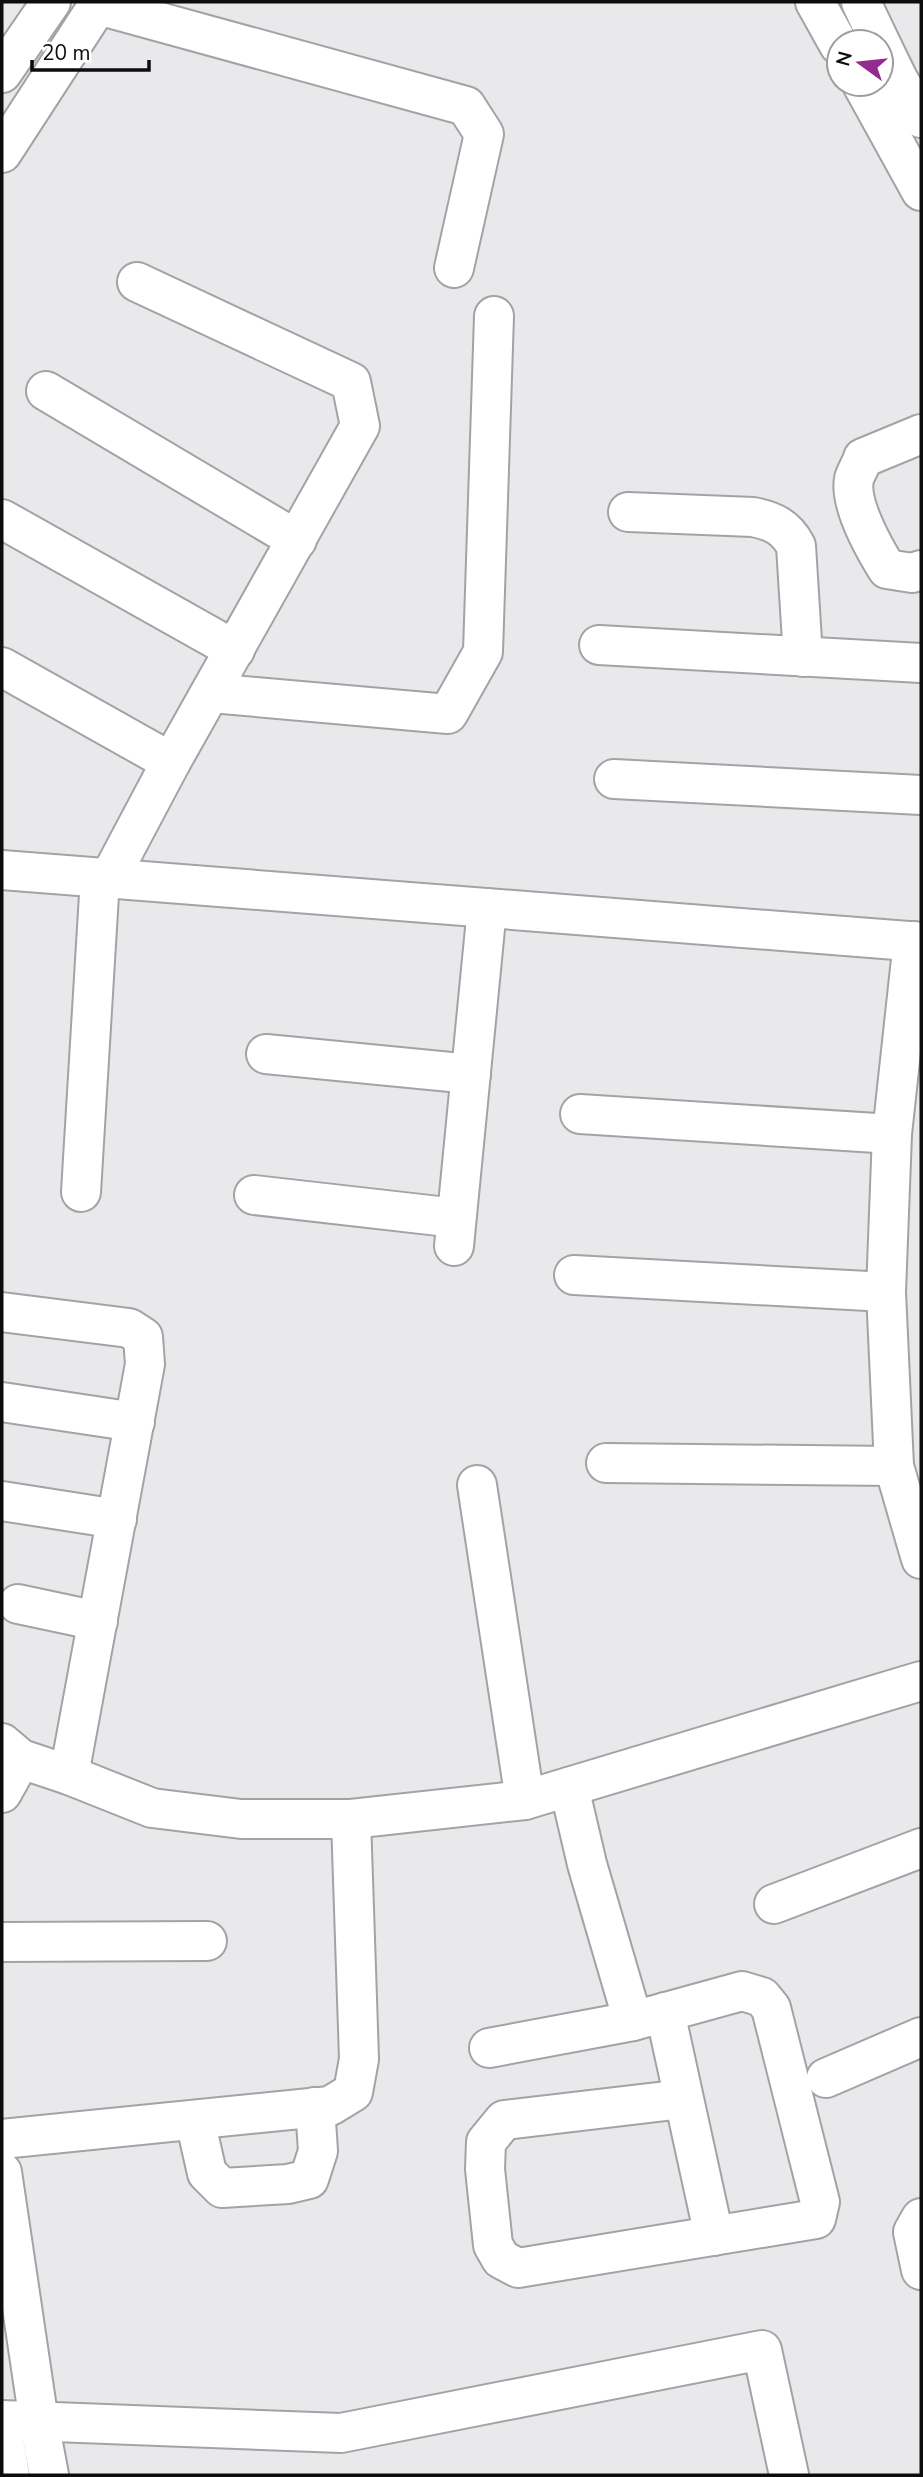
<svg xmlns="http://www.w3.org/2000/svg" width="923" height="2477" font-family="'Nunito Sans',sans-serif">
  <rect width="100%" height="100%" fill="#e9e9ec"/>
  <g fill="none" stroke-linecap="round" stroke-linejoin="round">
    <g stroke="#a2a3a5" stroke-width="42">
      <g id="minor">
        <polyline points="815,2 839,45"/>
        <polyline points="861,2 880,42"/>
        <polyline points="98,5 466,106 484,134 454,268"/>
        <polyline points="881,44 898,79 921,118"/>
        <polyline points="2,73 51,2"/>
        <polyline points="862,84 921,191"/>
        <polyline points="2,153 100,2"/>
        <polyline points="46,391 297,540"/>
        <path d="M921,434L863,458C861,465 856,472 854,479C849,504 874,548 887,569L912,573L921,570"/>
        <path d="M628,512L753,517C773,521 786,527 796,546L803,657"/>
        <polyline points="2,519 235,650"/>
        <polyline points="599,645 921,663"/>
        <polyline points="2,667 171,762"/>
        <polyline points="211,693 448,714 483,652 494,316"/>
        <polyline points="614,779 921,795"/>
        <polyline points="2,870 921,942"/>
        <polyline points="109,879 171,762 360,426 351,382 137,282"/>
        <polyline points="913,941 892,1134 886,1292 894,1466 921,1559"/>
        <polyline points="266,1054 471,1074"/>
        <polyline points="580,1114 892,1134"/>
        <polyline points="81,1192 100,878"/>
        <polyline points="254,1195 456,1218"/>
        <polyline points="454,1246 487,908"/>
        <polyline points="574,1275 886,1292"/>
        <polyline points="2,1312 129,1328 143,1337 145,1364 69,1775"/>
        <polyline points="2,1402 135,1422"/>
        <polyline points="606,1463 894,1466"/>
        <polyline points="477,1485 525,1800"/>
        <polyline points="2,1501 117,1519"/>
        <polyline points="18,1604 98,1621"/>
        <polyline points="2,1743 21,1759 69,1775 152,1808 241,1819 351,1819 525,1800 921,1681"/>
        <polyline points="569,1787 587,1864 633,2021"/>
        <polyline points="2,1793 21,1759"/>
        <polyline points="774,1904 921,1848"/>
        <polyline points="2,1942 207,1941"/>
        <polyline points="665,2012 714,2236"/>
        <polyline points="489,2048 633,2021 742,1991 762,1997 771,2008 820,2202 816,2219 518,2268 501,2259 493,2245 485,2169 486,2142 504,2120 683,2099"/>
        <polyline points="826,2078 921,2037"/>
        <polyline points="195,2120 207,2173 222,2188 288,2184 309,2179 318,2151 315,2107"/>
        <polyline points="2,2139 330,2106 353,2092 359,2059 351,1819"/>
        <polyline points="2,2172 39,2422 49,2475"/>
        <polyline points="921,2218 913,2232 921,2270"/>
        <polyline points="2,2420 341,2433 762,2350 789,2475"/>
        <polyline points="2,2427 10,2475"/>
      </g>
    </g>
    <use href="#minor" stroke="#fff" stroke-width="38"/>
  </g>
  <rect width="923" height="2477" fill="none" stroke="#0d0d0e" stroke-width="7"/>
  <g transform="translate(860 63) rotate(285)"><circle r="33" fill="#ffffff" stroke="#9e9e9f" stroke-width="2"/>
  <path d="M0-5L12 26L0 18L-12 26Z" fill="#942b8e"/>
  <text y="-10" font-size="19" font-weight="bold" text-anchor="middle" fill="#0d0d0e">N</text>
  </g>
  <path d="M32 60v10h117v-10" fill="none" stroke="#0d0d0e" stroke-width="3.5"/>
  <text x="42" y="60" font-size="21" fill="#0d0d0e" stroke="#ffffff" stroke-width="5" paint-order="stroke">20 m</text>
</svg>
